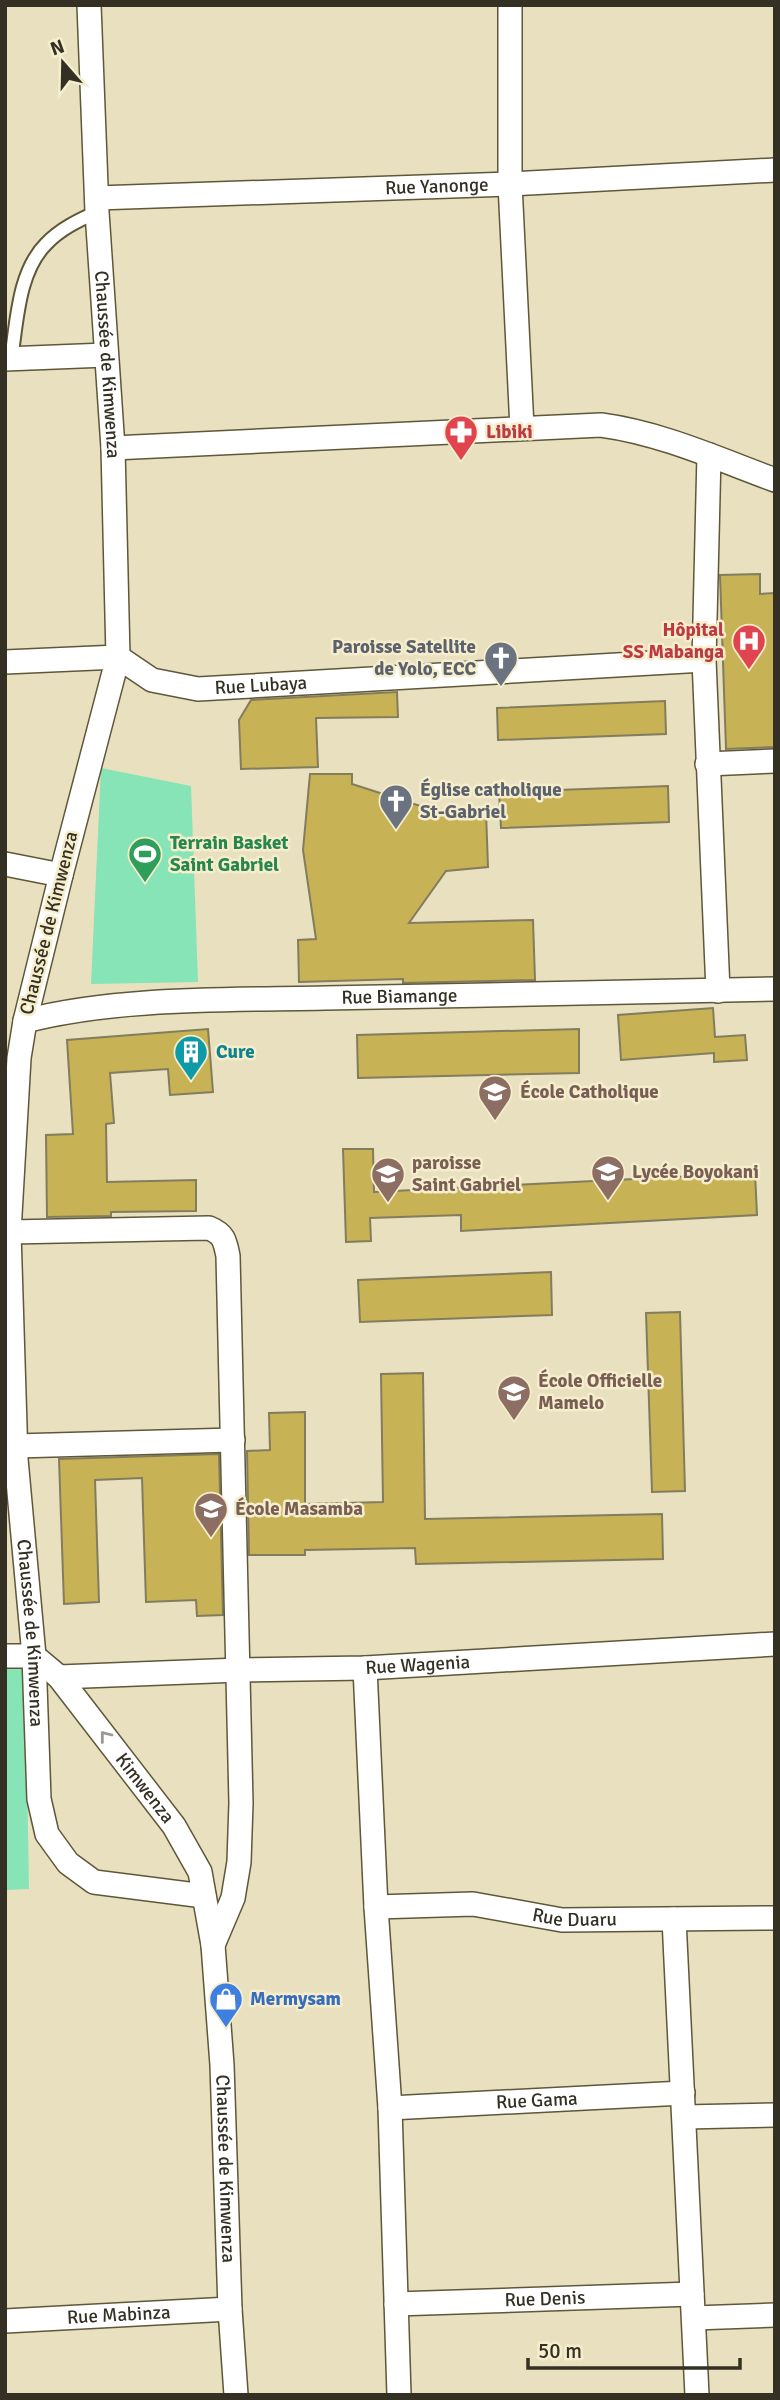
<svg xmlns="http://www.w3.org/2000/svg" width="780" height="2400" font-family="Signika,sans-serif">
  <rect width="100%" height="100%" fill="#e8e0be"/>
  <g fill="#86e4b7">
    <polygon points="101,768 191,786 198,982 91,984"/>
    <polygon points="5,1660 25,1660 29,1889 5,1890"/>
  </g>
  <g fill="#c8b256" stroke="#837c5d" stroke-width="2">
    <polygon points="760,574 760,594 775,593 775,747 726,749 720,575"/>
    <polygon points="397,692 398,717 316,718 318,767 241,769 239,720 251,700"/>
    <polygon points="665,701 666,734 498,740 497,708"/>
    <polygon points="310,774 352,774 352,784 442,813 486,812 488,867 446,871 409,923 533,920 535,980 403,983 403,979 299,982 298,940 316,939 303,850"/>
    <polygon points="668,786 669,822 501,828 499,792"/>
    <polygon points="713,1008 715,1037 745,1035 747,1060 714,1062 714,1053 621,1060 618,1015"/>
    <polygon points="208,1029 213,1092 170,1095 168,1069 110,1073 114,1123 106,1124 107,1182 196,1180 196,1211 111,1212 111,1216 47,1217 46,1135 73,1134 67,1040"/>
    <polygon points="579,1029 579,1073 358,1078 357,1035"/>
    <polygon points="343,1149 373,1149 374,1192 755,1173 757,1215 461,1231 461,1215 370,1218 371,1241 346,1242"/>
    <polygon points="551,1272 552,1315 360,1322 358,1280"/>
    <polygon points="680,1312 685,1491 652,1492 646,1313"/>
    <polygon points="423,1373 425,1519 662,1514 663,1559 416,1564 415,1548 305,1550 305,1555 249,1555 247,1451 270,1450 269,1413 305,1412 305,1504 383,1502 381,1374"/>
    <polygon points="219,1454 223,1615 197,1616 196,1600 146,1602 142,1478 95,1480 99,1602 64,1604 59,1459"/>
  </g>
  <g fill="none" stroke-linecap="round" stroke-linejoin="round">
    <g stroke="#5e5739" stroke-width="16">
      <path id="lane" d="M11,359C17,322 18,272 46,244C60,229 79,220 97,212"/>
    </g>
    <g stroke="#5e5739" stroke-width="26">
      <g id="street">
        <path id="s1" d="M89,5L97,212L113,448L118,657L61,875L25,1021L19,1058L9,1232L16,1459L34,1656L39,1799L47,1834L68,1863L94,1882L204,1896"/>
        <polyline points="510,5 510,184 522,428"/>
        <path id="s2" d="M97,198L510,184L775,170"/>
        <polyline points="5,359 106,355"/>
        <path d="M113,448L601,425C661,433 718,459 775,480"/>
        <polyline points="709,455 704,660 718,991"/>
        <path id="s3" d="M5,662L118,657L152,680L198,689L704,660"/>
        <polyline points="707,764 775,761"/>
        <polyline points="5,864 61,875"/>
        <path id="s4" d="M25,1021C118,997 229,1000 325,998C475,995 625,993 775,989"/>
        <path d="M9,1232L209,1228C224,1234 225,1241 228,1256L241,1803L239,1862L233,1898L213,1945"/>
        <polyline points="16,1446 233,1440"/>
        <polyline points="5,1656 34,1656"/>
        <path id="s5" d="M34,1656L59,1677L174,1826L200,1872L213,1945L222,2065L230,2309L236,2395"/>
        <polyline points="365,1668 376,1907 390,2108 399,2395"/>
        <path id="s6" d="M59,1677L239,1670L365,1668L775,1644"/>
        <path id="s7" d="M376,1907L473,1904L562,1920L775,1918"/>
        <polyline points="674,1919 697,2395"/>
        <path id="s8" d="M390,2108L683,2093"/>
        <polyline points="685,2117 775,2115"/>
        <path id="s9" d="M396,2304L692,2294"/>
        <polyline points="694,2318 775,2315"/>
        <path id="s10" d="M5,2321L230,2309"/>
      </g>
    </g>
    <use href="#lane" stroke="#fff" stroke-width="12"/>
    <use href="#street" stroke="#fff" stroke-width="23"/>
  </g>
  <defs><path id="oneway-chevron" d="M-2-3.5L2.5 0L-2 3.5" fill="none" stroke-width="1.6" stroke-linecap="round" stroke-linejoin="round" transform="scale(1.75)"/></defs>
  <use stroke="#9a9891" href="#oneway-chevron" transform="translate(105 1736) rotate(-128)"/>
  <defs>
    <g id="pharmacy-pin" transform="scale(1.75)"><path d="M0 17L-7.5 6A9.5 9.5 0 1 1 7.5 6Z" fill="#e0444e" stroke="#f5edcb"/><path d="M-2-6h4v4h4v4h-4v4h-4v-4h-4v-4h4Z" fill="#fff"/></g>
    <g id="hospital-pin" transform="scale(1.75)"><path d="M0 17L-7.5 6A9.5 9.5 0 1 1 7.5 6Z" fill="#e0444e" stroke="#f5edcb"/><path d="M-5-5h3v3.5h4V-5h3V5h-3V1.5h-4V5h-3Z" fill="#fff"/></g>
    <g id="church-pin" transform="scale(1.75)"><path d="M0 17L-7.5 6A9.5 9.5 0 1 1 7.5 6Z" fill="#6b7280" stroke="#f5edcb"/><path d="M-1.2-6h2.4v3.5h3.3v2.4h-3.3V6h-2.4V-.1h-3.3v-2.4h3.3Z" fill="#fff"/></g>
    <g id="stadium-pin" transform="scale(1.75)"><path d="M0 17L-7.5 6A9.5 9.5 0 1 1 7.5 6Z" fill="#2e9e5b" stroke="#f5edcb"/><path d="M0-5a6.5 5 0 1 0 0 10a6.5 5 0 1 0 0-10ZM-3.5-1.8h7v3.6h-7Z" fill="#fff"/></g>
    <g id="building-pin" transform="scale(1.75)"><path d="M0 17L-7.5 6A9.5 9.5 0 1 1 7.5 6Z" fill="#0f9aa8" stroke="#f5edcb"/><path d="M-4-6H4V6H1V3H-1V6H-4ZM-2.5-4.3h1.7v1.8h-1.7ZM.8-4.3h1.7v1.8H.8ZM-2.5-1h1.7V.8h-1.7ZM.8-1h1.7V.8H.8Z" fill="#fff"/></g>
    <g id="school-pin" transform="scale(1.75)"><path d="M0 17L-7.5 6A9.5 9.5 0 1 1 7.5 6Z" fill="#8d6e63" stroke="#f5edcb"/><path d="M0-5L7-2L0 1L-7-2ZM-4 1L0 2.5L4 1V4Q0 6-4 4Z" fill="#fff"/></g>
    <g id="shop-pin" transform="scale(1.75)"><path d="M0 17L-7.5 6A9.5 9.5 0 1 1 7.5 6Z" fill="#3f7fe0" stroke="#f5edcb"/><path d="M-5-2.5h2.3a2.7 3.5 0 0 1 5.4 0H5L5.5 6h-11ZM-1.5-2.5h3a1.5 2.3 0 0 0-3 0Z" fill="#fff"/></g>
  </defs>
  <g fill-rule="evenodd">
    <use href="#pharmacy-pin" x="461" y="432"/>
    <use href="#hospital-pin" x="749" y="641"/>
    <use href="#church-pin" x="501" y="658"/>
    <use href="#church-pin" x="396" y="801"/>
    <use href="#stadium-pin" x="145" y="854"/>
    <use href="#building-pin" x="191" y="1052"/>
    <use href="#school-pin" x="495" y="1092"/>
    <use href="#school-pin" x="608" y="1172"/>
    <use href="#school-pin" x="388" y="1174"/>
    <use href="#school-pin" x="514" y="1392"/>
    <use href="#school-pin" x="211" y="1509"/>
    <use href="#shop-pin" x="226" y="1999"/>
  </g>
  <g text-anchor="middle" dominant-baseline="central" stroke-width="5" stroke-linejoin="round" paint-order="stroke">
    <g font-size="19" fill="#343023" stroke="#f5edcb">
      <text stroke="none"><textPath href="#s2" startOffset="340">Rue Yanonge</textPath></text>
      <text stroke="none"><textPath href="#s1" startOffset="360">Chaussée de Kimwenza</textPath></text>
      <text stroke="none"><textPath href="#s3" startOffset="264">Rue Lubaya</textPath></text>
      <text transform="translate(49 923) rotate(-76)">Chaussée de Kimwenza</text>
      <text stroke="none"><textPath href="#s4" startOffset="376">Rue Biamange</textPath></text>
      <text stroke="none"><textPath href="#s1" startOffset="1642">Chaussée de Kimwenza</textPath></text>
      <text stroke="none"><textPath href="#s6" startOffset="359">Rue Wagenia</textPath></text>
      <text stroke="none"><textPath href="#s5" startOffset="173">Kimwenza</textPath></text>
      <text stroke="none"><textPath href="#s7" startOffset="200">Rue Duaru</textPath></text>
      <text stroke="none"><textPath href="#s8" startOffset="147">Rue Gama</textPath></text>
      <text stroke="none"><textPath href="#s5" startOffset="572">Chaussée de Kimwenza</textPath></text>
      <text stroke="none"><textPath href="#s9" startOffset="149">Rue Denis</textPath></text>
      <text stroke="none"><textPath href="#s10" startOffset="114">Rue Mabinza</textPath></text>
    </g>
    <g font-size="19" font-weight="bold" fill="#be3a42" stroke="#f5edcb" text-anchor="start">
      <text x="486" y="432">Libiki</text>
      <text x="724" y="630" text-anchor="end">Hôpital<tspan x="724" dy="22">SS Mabanga</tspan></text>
    </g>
    <g font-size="19" font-weight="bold" fill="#5b616d" stroke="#f5edcb" text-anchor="end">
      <text x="476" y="647">Paroisse Satellite<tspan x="476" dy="22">de Yolo, ECC</tspan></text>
      <text x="420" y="790" text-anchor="start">Église catholique<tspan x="420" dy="22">St-Gabriel</tspan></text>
    </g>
    <g font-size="19" font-weight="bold" fill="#27864d" stroke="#f5edcb" text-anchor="start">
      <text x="170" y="843">Terrain Basket<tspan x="170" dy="22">Saint Gabriel</tspan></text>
    </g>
    <g font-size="19" font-weight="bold" fill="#0d838f" stroke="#f5edcb" text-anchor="start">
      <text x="216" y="1052">Cure</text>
    </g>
    <g font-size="19" font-weight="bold" fill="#785e54" stroke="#f5edcb" text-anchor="start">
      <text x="520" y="1092">École Catholique</text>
      <text x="412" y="1163">paroisse<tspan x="412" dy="22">Saint Gabriel</tspan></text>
      <text x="632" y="1172">Lycée Boyokani</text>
      <text x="538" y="1381">École Officielle<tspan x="538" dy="22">Mamelo</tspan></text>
      <text x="235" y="1509">École Masamba</text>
    </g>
    <g font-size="19" font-weight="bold" fill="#366cbe" stroke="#f5edcb" text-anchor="start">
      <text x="250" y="1999">Mermysam</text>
    </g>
  </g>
  <rect width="780" height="2400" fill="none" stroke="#343023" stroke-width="14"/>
  <g transform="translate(63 63) rotate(340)" stroke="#f5edcb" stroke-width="5" paint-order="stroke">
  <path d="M0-5L12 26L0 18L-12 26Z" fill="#343023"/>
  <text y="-10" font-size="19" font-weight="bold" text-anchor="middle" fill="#343023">N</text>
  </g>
  <path d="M528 2358v10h212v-10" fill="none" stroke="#343023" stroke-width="3.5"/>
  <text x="538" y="2358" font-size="21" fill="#343023" stroke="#f5edcb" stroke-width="5" paint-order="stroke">50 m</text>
</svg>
